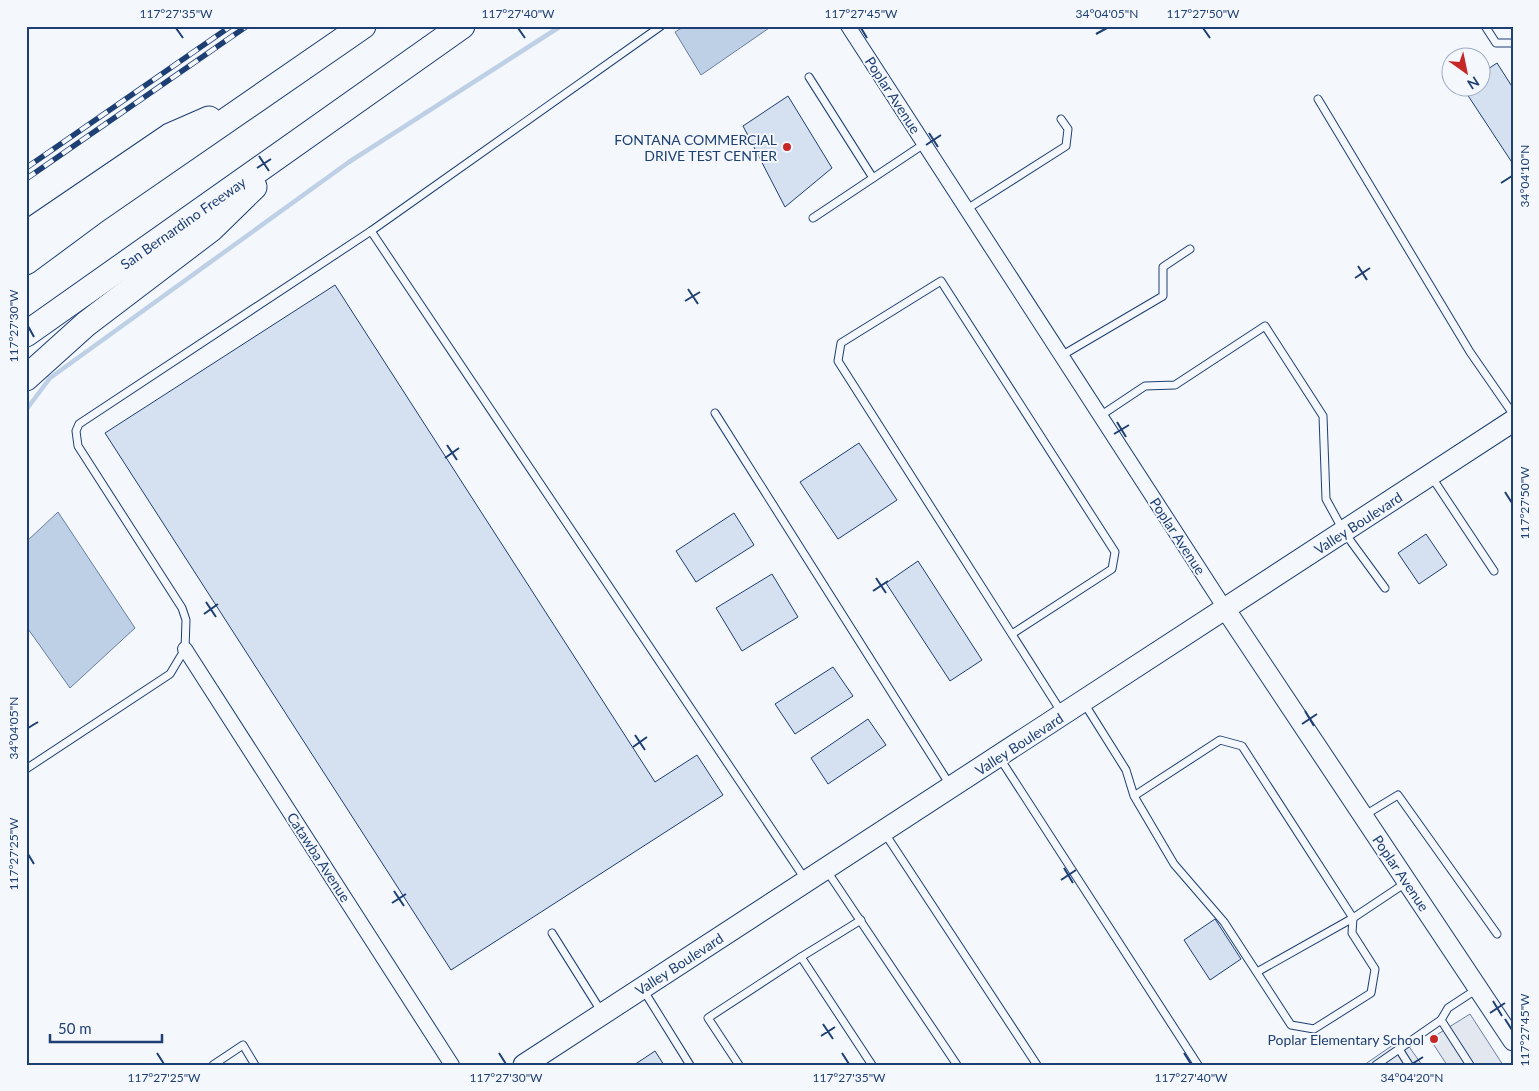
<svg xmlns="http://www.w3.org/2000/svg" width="1539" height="1091" font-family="Lato,sans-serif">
  <rect width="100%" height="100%" fill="#f4f7fb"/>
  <g fill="#e3e8f0" stroke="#687fa3">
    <polygon points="1470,1014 1503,1065 1447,1065 1430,1039"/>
    <polygon points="1403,1038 1422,1065 1364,1065"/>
  </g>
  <g fill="#bed0e5" stroke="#687fa3">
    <polygon points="685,26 772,26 701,75 675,32"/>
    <polygon points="58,512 135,628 70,688 26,626 26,542"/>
  </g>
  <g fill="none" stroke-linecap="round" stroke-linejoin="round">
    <polyline stroke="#bed0e5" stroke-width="4.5" points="26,410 50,378 349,162 561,26"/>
  </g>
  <g fill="#d5e0f0" stroke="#1d3f73">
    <polygon points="1497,63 1513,88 1513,164 1463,88 1482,88 1482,73"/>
    <polygon points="788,96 832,168 785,207 743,126"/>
    <polygon points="335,285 655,782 697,755 723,795 451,970 105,433"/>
    <polygon points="859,443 897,500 838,539 800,482"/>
    <polygon points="734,513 754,545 696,582 676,551"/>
    <polygon points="1426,534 1447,565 1419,584 1398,553"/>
    <polygon points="918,561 982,660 950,681 886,583"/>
    <polygon points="772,574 798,617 742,651 716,608"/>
    <polygon points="833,667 853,696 795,734 775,704"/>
    <polygon points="868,719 886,745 828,784 811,758"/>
    <polygon points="1215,919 1241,959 1210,980 1184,940"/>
    <polygon points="655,1051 664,1065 634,1065"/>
  </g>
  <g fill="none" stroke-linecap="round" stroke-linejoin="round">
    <g stroke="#1d3f73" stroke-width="9">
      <g id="lane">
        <polyline points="1485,26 1496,43 1513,43"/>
        <polyline points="809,77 873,178"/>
        <polyline points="1318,99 1470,352 1513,414"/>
        <polyline points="967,209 1066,146 1068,129 1061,119"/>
        <polyline points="813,218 924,144"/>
        <polyline points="371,231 805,879"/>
        <polyline points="1061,356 1163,296 1163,267 1190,249"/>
        <polyline points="715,413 950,785"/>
        <polyline points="1100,416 1145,386 1175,385 1265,326 1323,416 1326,499 1344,532 1385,588"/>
        <polyline points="1431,476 1494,571"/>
        <polyline points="1012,634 1112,569 1115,552 941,281 841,343 838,361 1062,713"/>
        <polyline points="1084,703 1126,770 1134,796 1174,864 1224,922 1291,1025 1314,1029 1371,993 1375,969 1352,933 1353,918 1242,746 1220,740 1134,796"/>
        <polyline points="999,757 1198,1065"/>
        <polyline points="26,769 170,674 185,649 186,620 182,608 78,446 76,431 79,424 371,231 661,26"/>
        <polyline points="1365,815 1398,795 1497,934"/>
        <polyline points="884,832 1037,1065"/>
        <polyline points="827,871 957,1065"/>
        <polyline points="552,933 601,1011"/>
        <polyline points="801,957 861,920"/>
        <polyline points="1257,972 1353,918 1407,882"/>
        <polyline points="644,991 690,1065"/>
        <polyline points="1399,1049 1409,1065"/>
        <polyline points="213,1065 243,1045 255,1065"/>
        <polyline points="739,1065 708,1018 801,957 872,1065"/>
        <polyline points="1376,1065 1441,1020"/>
        <polyline points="1470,1065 1441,1020 1448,1008 1477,989"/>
      </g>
    </g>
    <g stroke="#1d3f73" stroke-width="16">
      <g id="street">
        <polyline points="848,26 1226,610"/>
        <polyline points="185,649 452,1065"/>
      </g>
    </g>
    <g stroke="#1d3f73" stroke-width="21">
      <polyline id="secondary" points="1226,610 1513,1041"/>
    </g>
    <g stroke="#1d3f73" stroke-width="23">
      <polyline id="primary" points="524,1065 1513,421"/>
    </g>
    <g stroke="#1d3f73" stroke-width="27">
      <g id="highway">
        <polyline points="26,234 170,136 209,119"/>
        <polyline points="26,262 95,211 363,26"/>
        <polyline points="26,334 462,26"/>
        <polyline points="26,378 86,324 211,229 254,187"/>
      </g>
    </g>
    <use href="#lane" stroke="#f4f7fb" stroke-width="7"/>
    <use href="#street" stroke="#f4f7fb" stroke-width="14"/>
    <use href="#secondary" stroke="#f4f7fb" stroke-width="19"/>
    <use href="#primary" stroke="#f4f7fb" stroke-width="21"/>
    <use href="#highway" stroke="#f4f7fb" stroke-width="25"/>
    <g stroke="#1d3f73" stroke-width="5.5">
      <g id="rail">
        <polyline points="26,168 231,26"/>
        <polyline points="26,179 247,26"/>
      </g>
    </g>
    <use href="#rail" stroke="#f4f7fb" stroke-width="4" stroke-dasharray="11" stroke-linecap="butt"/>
  </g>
  <path fill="none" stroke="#1d3f73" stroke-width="2" d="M176,28L183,38M518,28L525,38M861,28L867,38M1203,28L1210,38M1096,34L1107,28M929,133L938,147M926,145L941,135M259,156L269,171M257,168L271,159M1501,183L1512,176M1358,266L1367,280M1355,278L1370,268M688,289L698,304M685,301L700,292M28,326L34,337M1117,422L1126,437M1114,434L1129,425M447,445L457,460M445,458L459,448M1505,492L1512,503M876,578L886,593M873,591L888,581M206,602L216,617M204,614L218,604M1305,711L1314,726M1302,724L1317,714M28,728L38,722M635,735L645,750M633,747L647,737M28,854L34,864M1064,868L1073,883M1061,880L1076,870M394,891L404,906M392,903L406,894M1493,1001L1502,1016M1490,1013L1505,1003M1505,1019L1512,1030M823,1024L833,1039M821,1036L835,1027M157,1053L164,1064M499,1053L506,1064M842,1053L849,1064M1184,1053L1191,1064M1412,1064L1423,1057"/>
  <g fill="#c62828" stroke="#f4f7fb" stroke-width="2">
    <circle cx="787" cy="147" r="5"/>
    <circle cx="1434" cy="1039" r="5"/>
  </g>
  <g text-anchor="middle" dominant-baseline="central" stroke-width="4" stroke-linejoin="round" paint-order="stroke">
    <g font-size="14" fill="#1d3f73" stroke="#f4f7fb">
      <text transform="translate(893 95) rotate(57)">Poplar Avenue</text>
      <text transform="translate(183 223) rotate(-35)">San Bernardino Freeway</text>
      <text transform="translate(1358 523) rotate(-33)">Valley Boulevard</text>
      <text transform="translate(1178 536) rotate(57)">Poplar Avenue</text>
      <text transform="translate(1019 744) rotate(-33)">Valley Boulevard</text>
      <text transform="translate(319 857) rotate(57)">Catawba Avenue</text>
      <text transform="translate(1401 873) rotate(56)">Poplar Avenue</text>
      <text transform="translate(679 964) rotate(-33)">Valley Boulevard</text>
    </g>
    <g font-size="14" fill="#1d3f73" stroke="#f4f7fb" text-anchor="end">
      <text x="777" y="139">FONTANA COMMERCIAL<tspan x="777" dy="16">DRIVE TEST CENTER</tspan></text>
      <text x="1424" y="1039">Poplar Elementary School</text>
    </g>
  </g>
  <rect width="1539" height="1091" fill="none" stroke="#f4f7fb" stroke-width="55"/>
  <g transform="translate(1466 72) rotate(147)"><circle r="24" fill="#f4f7fb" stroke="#9eadc5"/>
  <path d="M0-4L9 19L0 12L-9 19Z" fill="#c62828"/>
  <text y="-8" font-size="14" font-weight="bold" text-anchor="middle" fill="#1d3f73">N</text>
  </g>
  <path d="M50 1034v8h112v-8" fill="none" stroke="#1d3f73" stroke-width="2.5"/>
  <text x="58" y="1034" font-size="15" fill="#1d3f73" stroke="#f4f7fb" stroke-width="4" paint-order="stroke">50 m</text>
  <rect x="28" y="28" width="1484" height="1036" fill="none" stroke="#1d3f73" stroke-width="2"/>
  <g font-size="12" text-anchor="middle" fill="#1d3f73">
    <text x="176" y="18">117°27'35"W</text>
    <text x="518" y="18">117°27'40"W</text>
    <text x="861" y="18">117°27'45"W</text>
    <text x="1107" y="18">34°04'05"N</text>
    <text x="1203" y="18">117°27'50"W</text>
    <text transform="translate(1525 176) rotate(-90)" y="4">34°04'10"N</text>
    <text transform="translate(14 326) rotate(-90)" y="4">117°27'30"W</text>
    <text transform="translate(1525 503) rotate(-90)" y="4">117°27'50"W</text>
    <text transform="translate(14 728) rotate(-90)" y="4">34°04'05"N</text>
    <text transform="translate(14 854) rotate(-90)" y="4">117°27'25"W</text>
    <text transform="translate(1525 1030) rotate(-90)" y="4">117°27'45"W</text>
    <text x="164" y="1082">117°27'25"W</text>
    <text x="506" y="1082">117°27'30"W</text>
    <text x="849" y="1082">117°27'35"W</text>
    <text x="1191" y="1082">117°27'40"W</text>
    <text x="1412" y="1082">34°04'20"N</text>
  </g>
</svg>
